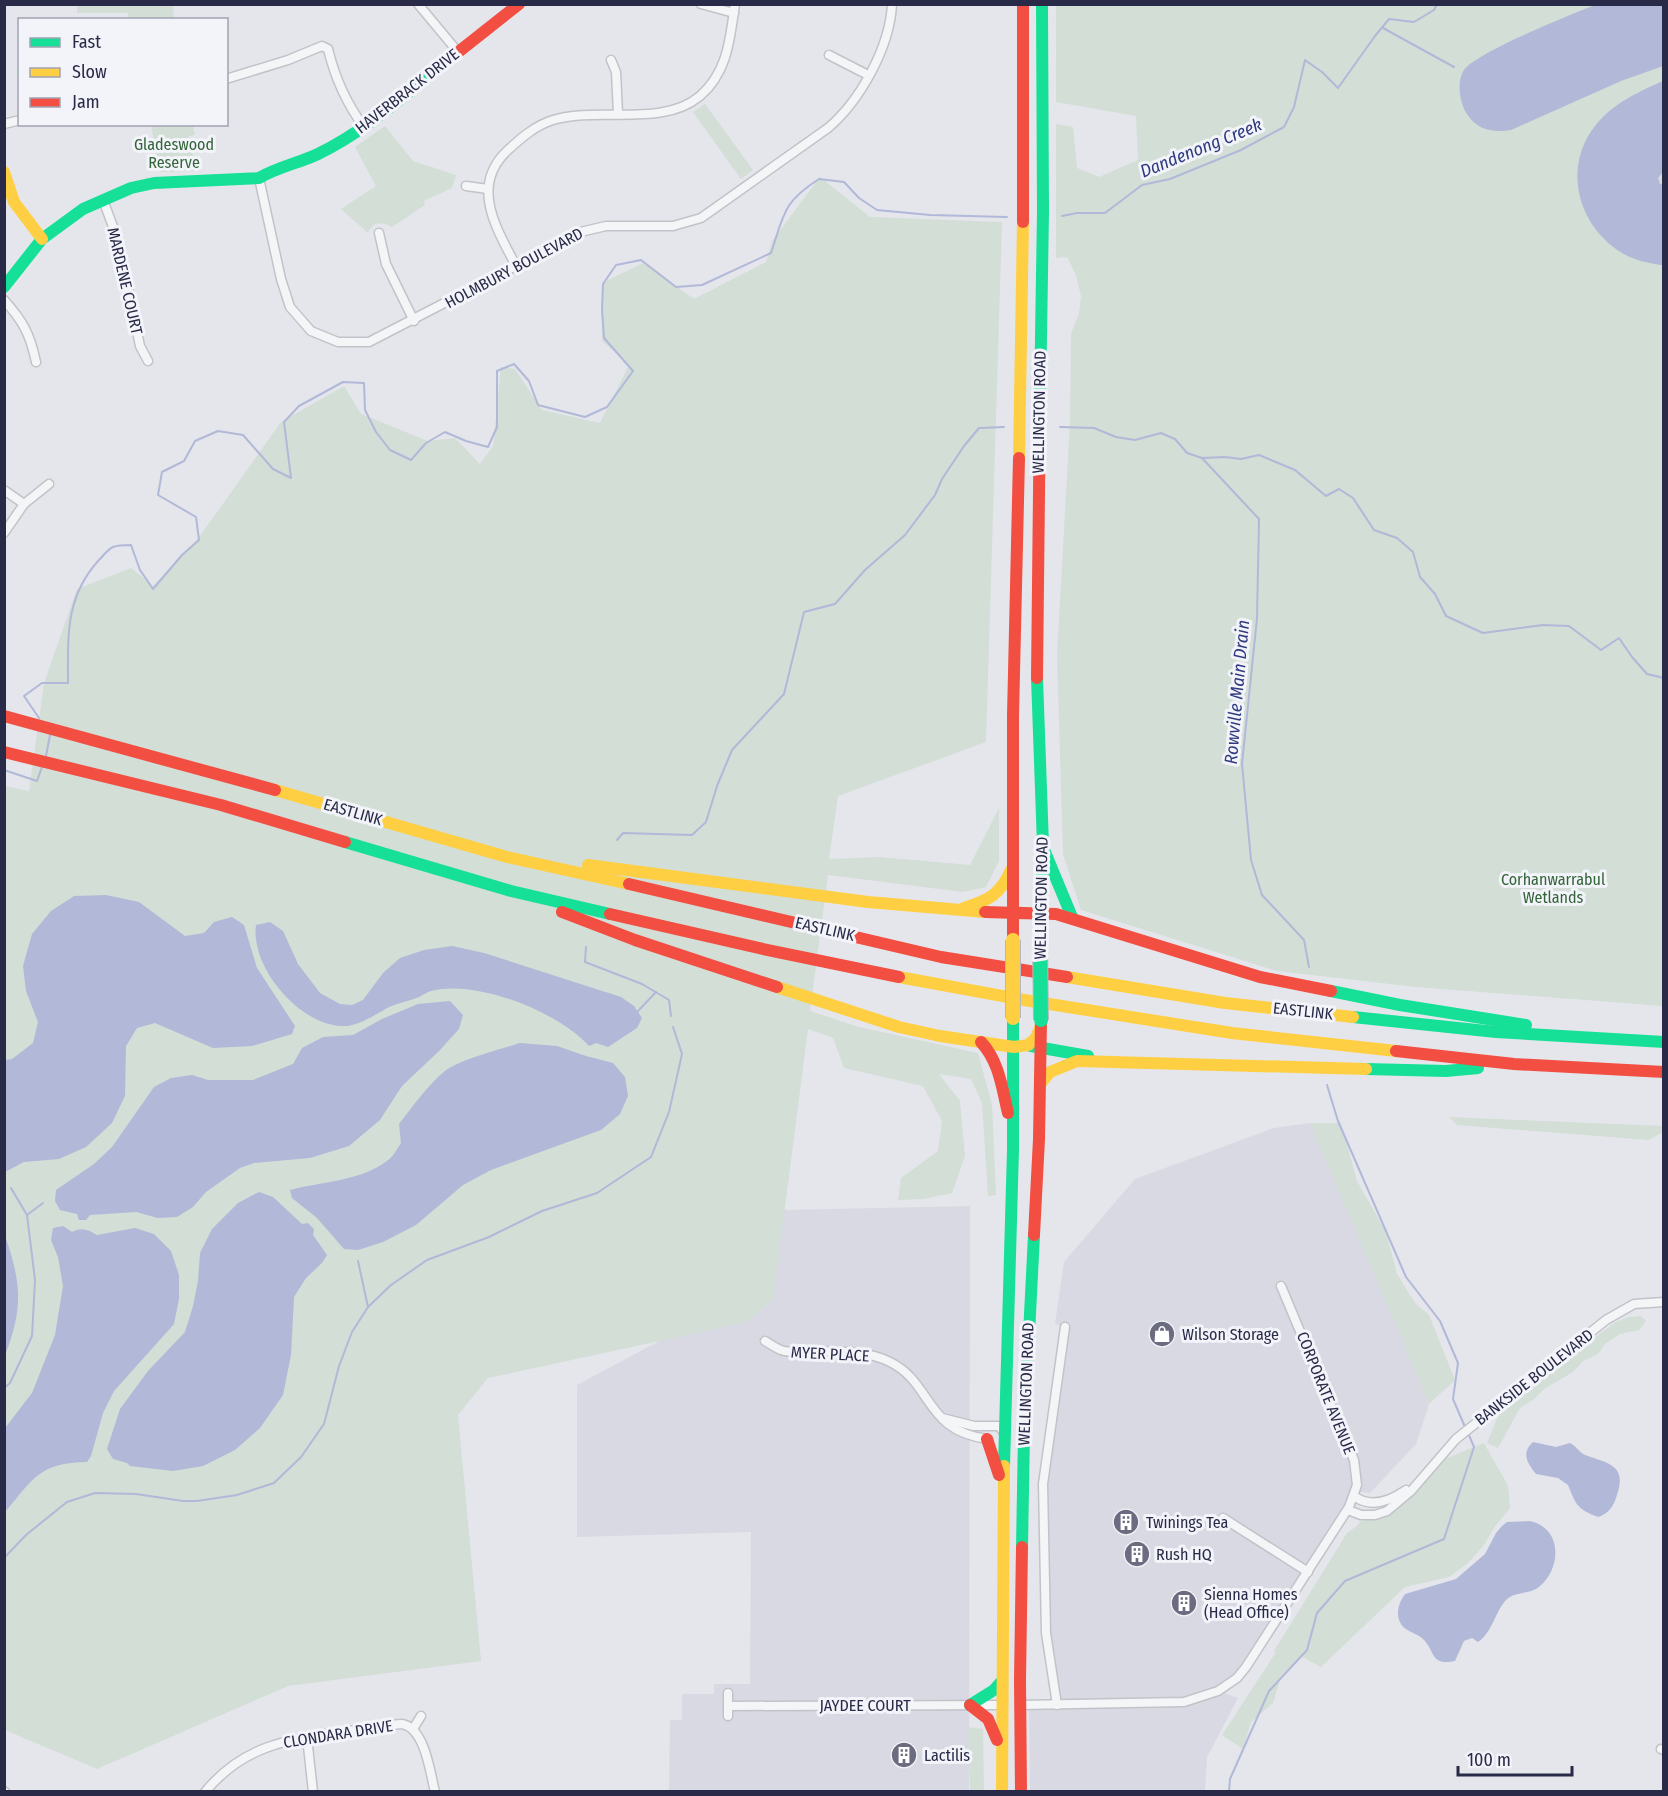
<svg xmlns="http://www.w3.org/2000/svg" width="1668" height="1796" font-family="'Fira Sans Condensed',sans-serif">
  <rect width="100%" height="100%" fill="#e5e6eb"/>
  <g fill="#d8d9e3">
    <polygon points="1310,1123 1429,1404 1416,1444 1370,1493 1361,1492 1349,1507 1246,1667 1219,1691 1238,1698 1207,1757 1205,1791 1030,1791 1029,1705 1057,1705 1046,1633 1043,1484 1065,1327 1055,1324 1064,1262 1135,1179 1274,1128"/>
    <polygon points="970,1206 969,1791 669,1791 670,1720 682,1720 682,1694 714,1694 714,1684 750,1684 751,1532 577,1537 577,1385 665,1338 747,1322 772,1301 784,1210"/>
  </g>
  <g fill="#d2ded6">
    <polygon points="77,5 173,5 174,19 129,19 128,13 77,13"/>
    <polygon points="1056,5 1663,5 1663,1006 1416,987 1277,971 1081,910 1063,854 1057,655 1070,422 1071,334 1079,313 1081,296 1076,275 1067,257 1056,258 1056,124 1073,127 1077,168 1099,177 1138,160 1136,116 1056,102"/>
    <polygon points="705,104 753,170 741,179 693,112"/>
    <polygon points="151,125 193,125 195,135 189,136 196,171 160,172"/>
    <path d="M385,126L413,161L456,175L452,188L424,201L425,205L392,227C382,221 372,222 368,233L341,209L376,186L355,147Z"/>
    <polygon points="820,177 870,217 1002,222 986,742 838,796 829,859 879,857 970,865 999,808 999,861 986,887 963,892 828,875 810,1011 859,1027 978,1053 992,1105 996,1195 988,1196 982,1103 971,1079 939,1074 960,1101 965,1156 952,1193 924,1199 898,1200 901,1178 938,1151 942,1121 923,1086 844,1068 833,1038 808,1029 773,1300 747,1322 488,1378 458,1415 481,1661 288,1686 97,1769 5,1730 5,786 29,791 44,683 77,589 131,568 153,586 200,536 281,422 344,386 361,414 428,441 455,438 480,464 493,446 501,367 515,369 542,410 600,423 629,365 602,341 602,283 643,263 694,299 766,262 772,241"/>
    <polygon points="1449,1117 1663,1126 1663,1132 1649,1140 1457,1125"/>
    <polygon points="1310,1123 1341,1123 1357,1181 1386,1232 1397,1274 1415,1303 1429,1315 1455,1380 1429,1404"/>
    <polygon points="1641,1316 1646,1321 1639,1330 1620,1334 1605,1344 1598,1354 1582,1362 1573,1372 1544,1389 1533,1400 1520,1408 1498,1448 1487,1443 1500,1411 1614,1323 1629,1317"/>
    <polygon points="1484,1443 1508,1486 1510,1508 1495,1526 1484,1545 1468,1563 1449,1577 1405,1587 1321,1667 1302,1657 1281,1676 1273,1703 1251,1722 1243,1749 1222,1735 1276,1652 1274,1651 1347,1533 1357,1526 1361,1521 1379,1518 1392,1512 1447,1458"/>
    <polygon points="968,1727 983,1729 984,1791 970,1791"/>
  </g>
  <g fill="#b1b8d8">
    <path d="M1595,5H1663V66L1621,81L1511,130C1493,133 1477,130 1467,114C1460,104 1456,81 1464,70C1477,52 1570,15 1595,5Z"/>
    <path d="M1663,81V172L1658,178L1660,184L1664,185V265H1661C1647,263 1634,260 1622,253C1578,226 1562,168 1595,126C1612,104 1638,92 1663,81Z"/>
    <polygon points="106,895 139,902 185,936 204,933 214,922 232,917 244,925 257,968 295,1026 292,1034 252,1046 213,1048 155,1023 137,1028 126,1046 125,1096 112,1123 86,1147 59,1159 24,1162 5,1172 5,1060 12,1059 33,1043 38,1022 26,991 23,966 32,934 51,911 74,896"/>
    <path d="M270,922L283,931L298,964L320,993L340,1004L352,1005L363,1000L383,973L400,958L424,950L452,946L484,953L621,997L634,1006L642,1018L637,1028L608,1047L596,1043L589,1046C559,1012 476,979 431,991C427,992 423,995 419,997C409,1001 398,1003 389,1007C376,1014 362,1024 347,1026C302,1029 250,968 256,925Z"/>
    <polygon points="450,1001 463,1015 459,1029 439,1051 402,1086 380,1120 349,1146 310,1158 254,1163 240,1168 206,1192 193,1207 177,1217 158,1218 136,1212 90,1215 86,1220 79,1220 77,1214 60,1210 55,1201 56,1190 94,1164 112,1147 154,1087 171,1078 192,1075 208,1080 253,1080 293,1064 302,1048 323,1037 353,1035 382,1019 418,1004"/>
    <path d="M520,1043L557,1046L586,1056L613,1063L625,1077L628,1096L620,1114L601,1130L491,1170L463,1185L416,1225L383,1242L358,1250L344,1249L317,1218L292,1198L290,1190C323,1181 358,1182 387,1161C393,1157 397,1149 401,1143L399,1124C413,1106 427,1086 445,1071C459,1060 501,1049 520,1043Z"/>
    <polygon points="259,1192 273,1197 302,1224 308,1223 314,1229 313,1235 327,1255 322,1263 306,1278 294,1297 291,1355 283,1395 260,1428 235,1450 203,1466 173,1471 130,1466 127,1463 113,1459 107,1449 120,1409 148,1371 185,1332 193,1306 198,1281 200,1253 212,1229 238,1203"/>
    <path d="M63,1226L72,1232C81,1227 88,1229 97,1235L135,1228L154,1234L171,1251L179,1275V1299L174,1324L114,1391L103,1413L91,1456L87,1462C39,1463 34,1478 5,1512V1428L32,1393L55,1335L63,1286L58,1257L51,1240L53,1228Z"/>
    <path d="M4,1233C21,1281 24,1307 5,1355Z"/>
    <path d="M1533,1442L1556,1447L1570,1443C1576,1446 1579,1452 1585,1455C1610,1464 1628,1465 1616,1498C1613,1507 1608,1514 1598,1517C1577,1509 1576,1505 1568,1485L1558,1478L1536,1474C1527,1463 1521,1453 1533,1442Z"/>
    <path d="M1530,1521C1562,1528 1562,1567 1540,1586C1530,1595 1515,1591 1506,1600C1495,1612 1492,1633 1478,1642L1472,1638L1464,1641L1455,1661C1430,1666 1436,1652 1423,1639C1418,1634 1411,1633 1406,1629C1394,1620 1397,1605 1405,1594L1456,1579L1485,1554L1496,1533L1502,1526L1507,1522Z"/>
  </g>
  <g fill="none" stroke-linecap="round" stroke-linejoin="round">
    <g stroke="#b1b8d8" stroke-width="2">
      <polyline points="1383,28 1454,67"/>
      <polyline points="1062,216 1077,213 1105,213 1142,185 1170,179 1241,150 1284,127 1294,107 1305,60 1322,72 1338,88 1375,36 1389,19 1414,22 1434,10 1437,4"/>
      <polyline points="1060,427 1094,428 1116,437 1135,440 1161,433 1175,439 1187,453 1202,458 1225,457 1241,459 1259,455 1295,470 1326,496 1339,489 1353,498 1374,530 1397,538 1413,552 1420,577 1435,594 1446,616 1483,633 1543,625 1569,626 1601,650 1619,638 1632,657 1647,674 1664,678"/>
      <polyline points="1202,458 1259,519 1257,618 1242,764 1251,860 1262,895 1304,940 1309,967"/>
      <path d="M39,718L24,696L42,683H68C68,636 65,597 99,560C103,556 108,549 113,547C118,545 125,545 131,545L140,570L153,589L182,555L199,540L196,517L158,495L162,472L184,461L195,441L218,431L243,435L273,469L291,478L284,422L299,406L343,382L364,383L365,410L376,432L390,450L411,460L426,443L445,432L466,441L488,447L497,427V371L514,364L529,381L538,405L585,417L607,407L633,371L604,338L602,310L603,284L616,265L641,260L676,287L702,285L771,253C784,214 783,202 819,179L844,182L859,198L877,210L930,215L1007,217"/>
      <polyline points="46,756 50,735"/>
      <polyline points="4,770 37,781 42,767"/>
      <polyline points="617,840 623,833 692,835 706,822 717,786 732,750 784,694 804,612 835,604 865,570 905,535 935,495 942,479 964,446 979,428 1004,427"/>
      <polyline points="586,947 585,962 642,984 669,1000 671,1016"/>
      <polyline points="638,1011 656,992"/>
      <polyline points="1327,1085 1338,1121 1406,1277 1440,1321 1458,1363 1453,1399 1465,1427"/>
      <polyline points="27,1215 43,1203"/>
      <polyline points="358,1261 368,1307"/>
      <polyline points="4,1388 10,1383 32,1336 35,1280 27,1215 11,1188"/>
      <polyline points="4,1558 26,1535 67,1502 95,1493 136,1494 183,1501 197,1501 237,1495 274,1483 301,1457 324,1424 339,1366 352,1332 368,1307 391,1285 427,1260 489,1237 542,1211 597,1193 651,1157 669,1112 682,1054 673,1027"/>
      <polyline points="1229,1792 1230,1779 1269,1691 1307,1650 1317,1613 1345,1581 1444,1539 1474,1447 1468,1433"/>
    </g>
    <g stroke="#c2c3c9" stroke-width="11">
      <g id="street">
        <polyline points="418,4 458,52"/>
        <polyline points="701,4 734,13"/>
        <polyline points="829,55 868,75"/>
        <polyline points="611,60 616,72 618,114"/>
        <path d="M226,79L288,60L322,46L328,49C335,78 346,103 364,127"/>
        <polyline points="4,124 20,120"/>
        <path d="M259,178L281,279L290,307L311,331L338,342H369L512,268L576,233L606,226H673L701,218L828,128C860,101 890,47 892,4"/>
        <polyline points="466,186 488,189"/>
        <polyline points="103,200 118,240 140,346 148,361"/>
        <polyline points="379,233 386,264 414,321"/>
        <path d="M516,266C497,229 469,186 508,150C521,138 536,125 553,120C598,106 662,128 700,96C728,72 730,38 735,4"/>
        <path d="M4,300C23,321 30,334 36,362"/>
        <polyline points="4,490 24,504"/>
        <polyline points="4,533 24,504 49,484"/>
        <path d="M765,1341C770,1344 776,1348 781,1350C787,1353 797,1351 804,1351C832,1352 864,1349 890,1362C933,1383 924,1431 988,1439"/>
        <polyline points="942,1418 974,1426 999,1426 1004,1433"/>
        <path d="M1354,1496C1371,1509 1390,1501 1406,1490"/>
        <polyline points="1348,1510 1361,1515 1375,1515 1387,1511 1411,1491 1456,1439 1606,1320 1634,1304 1664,1302"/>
        <polyline points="1223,1518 1308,1572"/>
        <polyline points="728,1693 728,1716"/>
        <polyline points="1020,1705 1184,1702 1218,1691 1237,1678 1246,1667 1349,1507 1357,1485 1354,1460 1281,1286"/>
        <polyline points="1057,1705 1046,1633 1043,1484 1065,1327"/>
        <polyline points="728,1706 1002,1705"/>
        <polyline points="413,1729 421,1716"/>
        <polyline points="307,1737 313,1792"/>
        <polyline points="1661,1749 1664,1750"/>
        <polyline points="4,1791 5,1792"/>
        <path d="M205,1792C243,1746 287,1739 342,1732C362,1729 382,1725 402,1724C425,1728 430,1772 435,1792"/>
      </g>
    </g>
    <use href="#street" stroke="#f4f5f7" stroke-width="8"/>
    <g stroke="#16e098" stroke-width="12">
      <path d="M4,287L42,239L83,209L131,188L154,183L259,178C278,167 299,163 318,154C368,130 409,91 452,57"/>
      <polyline points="1040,399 1043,212 1042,4"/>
      <polyline points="1037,678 1043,845 1040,942"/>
      <polyline points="345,842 511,891 610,914"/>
      <polyline points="1045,852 1072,917"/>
      <polyline points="1331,991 1400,1005 1526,1025"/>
      <polyline points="1353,1017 1496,1032 1664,1042"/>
      <polyline points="1031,1046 1088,1056"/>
      <polyline points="1366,1069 1446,1071 1478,1068"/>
      <polyline points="1004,1466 1013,1150 1013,1018"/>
      <polyline points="1022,1547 1024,1433 1034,1235"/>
      <polyline points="970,1705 994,1690 1002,1681"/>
    </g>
    <g stroke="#ffcf43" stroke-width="12">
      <polyline points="4,172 14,202 42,239"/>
      <polyline points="1019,458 1023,222"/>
      <polyline points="275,790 507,857 629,884"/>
      <polyline points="588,865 868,902 985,912"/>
      <path d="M964,908C989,900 1000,895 1011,870"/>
      <polyline points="899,977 1024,1000 1232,1033 1396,1051"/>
      <polyline points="1067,977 1225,1003 1353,1017"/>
      <polyline points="777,987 899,1027 940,1036 1014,1047 1028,1045 1036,1038 1040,1028"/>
      <polyline points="1041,1083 1050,1072 1077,1061 1366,1069"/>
      <polyline points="1002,1792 1004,1466"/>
    </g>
    <g stroke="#f24e42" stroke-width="12">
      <polyline points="1023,4 1023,222"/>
      <polyline points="452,57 519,4"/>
      <polyline points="1037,678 1040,399"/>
      <polyline points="4,716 275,790"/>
      <polyline points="4,752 221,805 345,842"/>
      <polyline points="629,884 941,957 1067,977"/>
      <polyline points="562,912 635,940 777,987"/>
      <polyline points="985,912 1056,914 1260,977 1331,991"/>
      <polyline points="610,914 763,949 899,977"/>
      <polyline points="1013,940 1013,716 1019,458"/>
      <path d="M981,1042C999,1061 1002,1088 1008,1113"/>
      <polyline points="1396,1051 1514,1064 1664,1072"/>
      <polyline points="1034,1235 1039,1139 1041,1020"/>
      <polyline points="987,1439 999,1475"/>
      <polyline points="970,1705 988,1719 997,1740"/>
      <polyline points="1021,1792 1020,1680 1022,1547"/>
    </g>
    <g stroke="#b7b8c0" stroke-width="16" stroke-linecap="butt">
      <polyline id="fast-bridge" points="1040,942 1041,1020"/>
    </g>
    <g stroke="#b7b8c0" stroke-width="16" stroke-linecap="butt">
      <polyline id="slow-bridge" points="1013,940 1013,1018"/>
    </g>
    <use href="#fast-bridge" stroke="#16e098" stroke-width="14"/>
    <use href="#slow-bridge" stroke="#ffcf43" stroke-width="14"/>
  </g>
  <defs>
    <g id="shop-disc" transform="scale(1.35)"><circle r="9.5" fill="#6b6c80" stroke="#f3f4f9"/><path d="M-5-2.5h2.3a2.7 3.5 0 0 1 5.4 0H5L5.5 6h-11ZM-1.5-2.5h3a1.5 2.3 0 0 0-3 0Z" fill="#fff"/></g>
    <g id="building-disc" transform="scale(1.35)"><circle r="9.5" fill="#6b6c80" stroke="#f3f4f9"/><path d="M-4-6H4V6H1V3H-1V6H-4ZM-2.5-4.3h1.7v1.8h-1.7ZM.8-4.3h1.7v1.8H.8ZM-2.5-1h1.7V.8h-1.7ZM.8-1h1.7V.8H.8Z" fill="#fff"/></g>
  </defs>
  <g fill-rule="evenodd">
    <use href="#shop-disc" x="1162" y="1334"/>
    <use href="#building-disc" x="1126" y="1522"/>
    <use href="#building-disc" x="1137" y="1554"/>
    <use href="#building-disc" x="1184" y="1603"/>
    <use href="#building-disc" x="904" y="1755"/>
  </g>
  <g text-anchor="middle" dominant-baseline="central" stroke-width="6" stroke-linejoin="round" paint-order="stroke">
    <g font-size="16" fill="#292a47" stroke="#f3f4f9">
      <text transform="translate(407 91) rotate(-38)">HAVERBRACK DRIVE</text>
      <text transform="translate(514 268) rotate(-28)">HOLMBURY BOULEVARD</text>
      <text transform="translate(125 281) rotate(77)">MARDENE COURT</text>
      <text transform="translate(1039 412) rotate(-89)">WELLINGTON ROAD</text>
      <text transform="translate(353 812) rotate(16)">EASTLINK</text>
      <text transform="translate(1041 898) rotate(-89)">WELLINGTON ROAD</text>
      <text transform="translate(825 929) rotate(13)">EASTLINK</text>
      <text transform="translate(1303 1011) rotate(6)">EASTLINK</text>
      <text transform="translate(830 1354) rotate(3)">MYER PLACE</text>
      <text transform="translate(1534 1377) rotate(-38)">BANKSIDE BOULEVARD</text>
      <text transform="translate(1026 1384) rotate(-88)">WELLINGTON ROAD</text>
      <text transform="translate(1326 1393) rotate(68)">CORPORATE AVENUE</text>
      <text x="865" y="1705">JAYDEE COURT</text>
      <text transform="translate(338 1734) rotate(-9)">CLONDARA DRIVE</text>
    </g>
    <g font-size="16" fill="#34643a" stroke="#f3f4f9">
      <text x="174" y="144">Gladeswood<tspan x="174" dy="18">Reserve</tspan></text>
      <text x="1553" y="879">Corhanwarrabul<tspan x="1553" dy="18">Wetlands</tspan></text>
    </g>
    <g font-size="16" fill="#292a47" stroke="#f3f4f9" text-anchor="start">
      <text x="1182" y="1334">Wilson Storage</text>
      <text x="1146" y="1522">Twinings Tea</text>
      <text x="1156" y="1554">Rush HQ</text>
      <text x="1204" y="1594">Sienna Homes<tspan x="1204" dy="18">(Head Office)</tspan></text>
      <text x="924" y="1755">Lactilis</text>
    </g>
    <g font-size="18" font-style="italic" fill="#2e3980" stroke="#f3f4f9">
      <text transform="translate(1201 148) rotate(-22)">Dandenong Creek</text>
      <text transform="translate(1237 692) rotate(-85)">Rowville Main Drain</text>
    </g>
  </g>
  <rect width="1668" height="1796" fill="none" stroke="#292a47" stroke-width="12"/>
  <rect x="18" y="18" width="210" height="108" fill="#f3f4f9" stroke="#a2a3b2" stroke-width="1.5"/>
  <rect x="30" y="38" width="30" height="9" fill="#16e098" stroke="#a2a3b2" stroke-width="1.5"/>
  <text x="72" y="48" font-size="18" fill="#292a47">Fast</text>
  <rect x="30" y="68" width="30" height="9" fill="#ffcf43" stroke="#a2a3b2" stroke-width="1.5"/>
  <text x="72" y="78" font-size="18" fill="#292a47">Slow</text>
  <rect x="30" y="98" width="30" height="9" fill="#f24e42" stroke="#a2a3b2" stroke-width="1.5"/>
  <text x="72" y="108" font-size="18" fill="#292a47">Jam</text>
  <path d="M1458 1766v9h114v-9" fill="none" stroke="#292a47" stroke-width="3"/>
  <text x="1467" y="1766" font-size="18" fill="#292a47" stroke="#f3f4f9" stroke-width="4.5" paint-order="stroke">100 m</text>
</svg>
